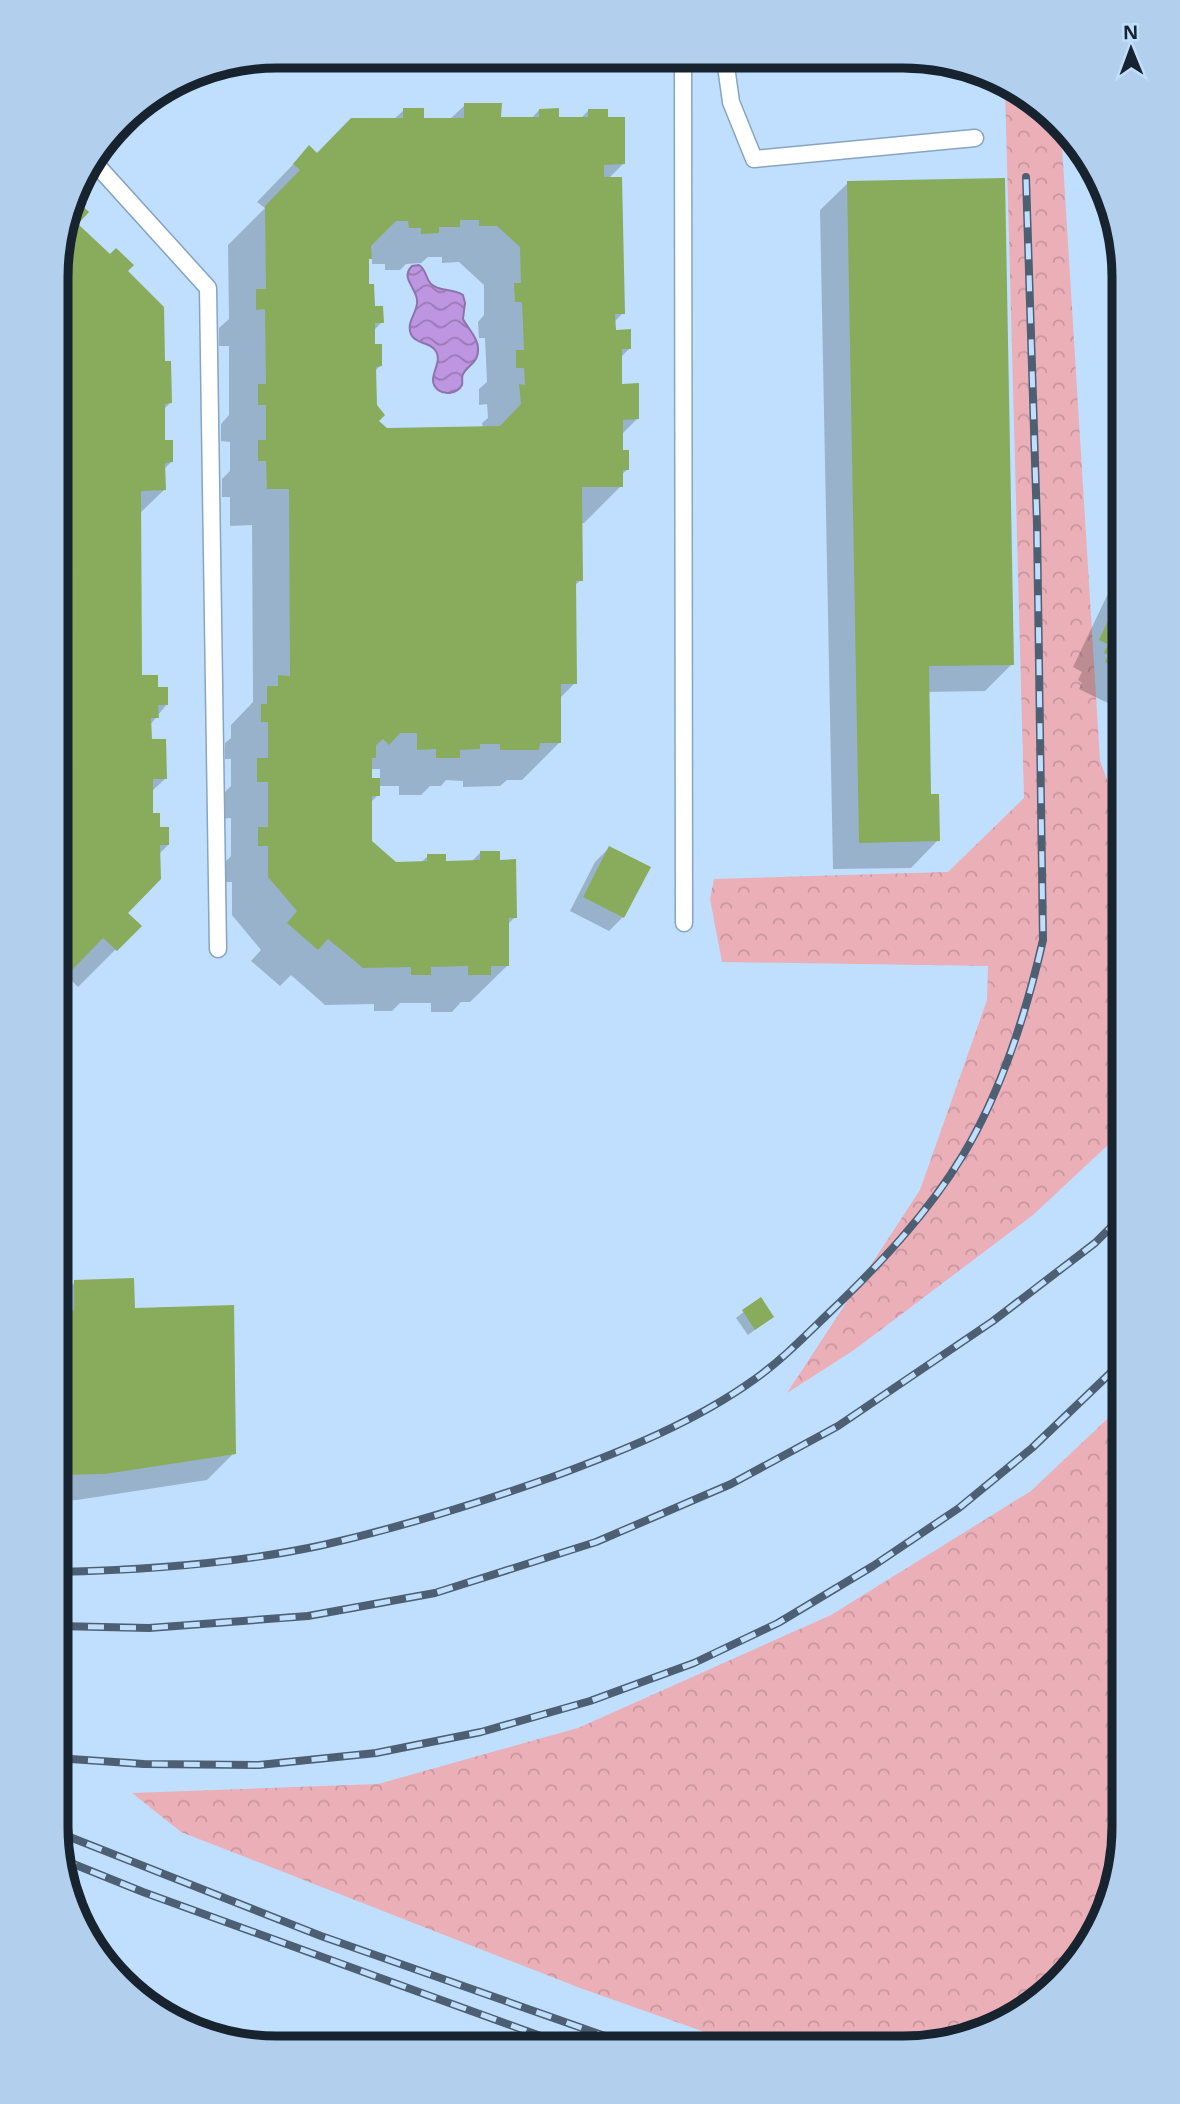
<svg xmlns="http://www.w3.org/2000/svg" width="1180" height="2104" font-family="'Open Sans',sans-serif">
  <defs>
    <pattern id="forest-crowns" width="20" height="18" patternUnits="userSpaceOnUse" patternTransform="scale(1.75)"><rect width="20" height="18" fill="#ebafb8"/><path d="M2 6a3 3 0 1 1 6 0M12 15a3 3 0 1 1 6 0" fill="none" stroke="#c9969e"/></pattern>
    <pattern id="water-waves" width="16" height="10" patternUnits="userSpaceOnUse" patternTransform="scale(1.75)"><rect width="16" height="10" fill="#be95e0"/><path d="M0 5q4-4 8 0t8 0" fill="none" stroke="#9979b6"/></pattern>
  </defs>
  <rect width="100%" height="100%" fill="#c0dffe"/>
  <g fill="url(#forest-crowns)">
    <polygon points="1005,89 1048,111 1061,130 1100,761 1124,825 1124,1130 1033,1215 854,1350 787,1393 920,1190 987,1000 988,966 722,962 710,899 714,879 948,872 1024,798"/>
    <polygon points="1124,1403 1123,1842 1107,1911 1078,1962 1026,2011 974,2036 903,2048 750,2048 580,1988 181,1832 132,1793 378,1784 578,1728 831,1615 1031,1491"/>
  </g>
  <path fill="url(#water-waves)" stroke="#8c73ab" stroke-width="2" d="M419,265C427,270 425,278 431,284C439,292 453,288 463,295L465,303L463,319C468,329 477,336 478,347C479,364 468,364 463,374C461,378 463,382 462,385C457,394 445,395 438,390C424,378 445,363 435,350C429,342 417,344 412,336C404,323 419,312 417,300C416,287 400,278 412,266Z"/>
  <g fill="#0003" fill-rule="evenodd">
    <path d="M465,105L500,119H531L539,110L558,119H580L588,111L606,119L623,164L608,179L623,313L614,322V331L630,348L621,357V385L637,419L621,435V452L628,469L621,475V486L584,523H581V580L574,586L575,683L559,699V743L522,780H507L500,786L463,787V781L446,780L441,786H430L421,795H399V786H378V795L370,803L371,841L395,863H420L428,856L444,862H471L480,853L515,917L507,925L508,965L470,1002H461L452,1012H431V1003H400L392,1011H374V1004L325,1005L291,975L280,986L251,961L261,950L232,915V882H221V866L231,856V818L220,819V797L231,786V759H225V743L231,738V725L253,702L252,525L230,526V497H222V479L230,471V442L221,441V424L229,415V346H219V328L229,319L228,245L265,208L257,202L309,148L317,155L394,119L404,110L423,119H450ZM372,256V264H385V270H400L406,264L421,263L428,257H442V263L459,262L484,285V315L478,322L479,338H485L487,382L479,389V405L487,404L488,418L482,423L483,428L387,429L377,421L374,372L380,366L374,346L373,331L382,322L373,308L367,286V261ZM370,769H380V779L370,780Z"/>
    <polygon points="848,183 1012,664 985,691 927,692 929,796 938,840 911,868 833,869 820,210"/>
    <polygon points="72,200 76,224 125,272 163,363 170,403 163,410 163,442 171,462 164,469 164,490 139,514 141,677 156,689 167,704 150,725 150,741 165,779 151,792 152,815 168,845 159,854 126,913 139,926 78,987 65,974 57,983 58,249"/>
    <polygon points="1124,560 1124,711 1079,689 1082,683 1078,680 1082,672 1073,667"/>
    <polygon points="609,848 623,917 609,931 570,911 595,862"/>
    <polygon points="75,1282 133,1310 234,1453 207,1480 77,1500 56,1501 57,1300"/>
    <polygon points="760,1299 772,1317 748,1335 736,1318"/>
  </g>
  <g fill="#88ac5c" fill-rule="evenodd">
    <path d="M464,103H502L501,117H539V109L559,108V117H588V109H608V117H625V164L604,165V177H622L625,314H615L616,330L631,329V349H622V384L639,383V419L623,420V450H629V470H623V487H582L583,581H576L577,684H561V743H540L539,750H500V744H480V749L460,750V758H436V749L417,750V733H400L389,745L383,739L376,745V758H372V778H380V796H372V841L396,862L427,861V854H446V861L480,860V851H500V860L516,859L517,918H509V966H491V975H468V966L431,967V975H411V967L363,968L328,939L318,950L287,923L297,911L268,877V846H258V827H268V782H257V758H268V722H261V704H267V686H278V675L290,676L289,489H267L266,461H258V440H266V405H258V384H266L265,309L256,310V289H266L265,206L300,170L293,164L309,145L317,153L351,118H403V108H424V118H464ZM460,220H479V226H497L520,247L521,283H514L515,302H522L524,350H516V368H524L525,385L519,384L521,404L500,426L387,428L379,421L385,415L377,405L376,367L382,366V344H375V323H384L383,306H375L374,284H369V259H372L371,246L396,221H408L409,228H421V234L439,233V227H460Z"/>
    <polygon points="1005,178 1014,665 929,666 931,794 939,794 940,841 859,843 847,181"/>
    <polygon points="73,197 89,212 78,224 110,254 116,248 134,265 128,271 164,307 165,361 171,361 172,403 165,404 165,440 173,440 173,462 165,463 166,490 141,491 142,675 158,675 158,687 168,687 168,705 158,705 159,718 151,718 152,739 166,739 167,779 153,779 153,813 160,813 160,827 169,827 169,845 160,845 161,879 128,913 142,926 117,951 103,938 72,970 57,970 57,815 64,815 64,802 57,802 58,492 65,492 65,484 58,484 58,469 64,469 64,414 58,414 58,379 64,379 64,347 58,341 58,249"/>
    <polygon points="1124,587 1124,671 1105,662 1108,655 1104,653 1108,644 1099,640"/>
    <polygon points="609,846 651,867 624,918 583,897"/>
    <polygon points="134,1278 135,1308 234,1305 236,1454 105,1474 56,1475 57,1310 74,1310 74,1280"/>
    <polygon points="761,1297 774,1317 755,1330 742,1310"/>
  </g>
  <g fill="none" stroke-linecap="round" stroke-linejoin="round">
    <g stroke="#87a4c2" stroke-width="19">
      <g id="service">
        <polyline points="683,59 684,923"/>
        <polyline points="725,59 731,102 754,159 975,138"/>
        <polyline points="93,161 208,288 218,949"/>
      </g>
    </g>
    <use href="#service" stroke="#fff" stroke-width="16"/>
    <g stroke="#4d5f72" stroke-width="8">
      <g id="rail">
        <path d="M56,1572C145,1570 236,1564 323,1545C402,1527 479,1503 555,1476C625,1450 695,1422 755,1379C783,1359 807,1334 832,1310C880,1264 928,1213 963,1155C1002,1090 1026,1014 1043,940L1037,525L1026,177"/>
        <polyline points="56,1626 149,1628 308,1616 435,1593 596,1542 731,1484 838,1426 993,1321 1095,1243 1124,1214"/>
        <polyline points="56,1758 144,1764 259,1765 376,1753 481,1732 590,1701 694,1663 778,1623 873,1566 959,1508 1032,1448 1124,1360"/>
        <polyline points="57,1832 321,1936 636,2047"/>
        <polyline points="61,1859 143,1892 571,2047"/>
      </g>
    </g>
    <use href="#rail" stroke="#c0dffe" stroke-width="5" stroke-dasharray="16" stroke-linecap="butt"/>
  </g>
  <path d="M0 0H1180V2104H0ZM277 68H903A209 209 0 0 1 1112 277V1827A209 209 0 0 1 903 2036H277A209 209 0 0 1 68 1827V277A209 209 0 0 1 277 68Z" fill="#b2d0ed" fill-rule="evenodd"/>
  <path fill="none" stroke="#17232f" stroke-width="9" d="M277 68H903A209 209 0 0 1 1112 277V1827A209 209 0 0 1 903 2036H277A209 209 0 0 1 68 1827V277A209 209 0 0 1 277 68Z"/>
  <g transform="translate(1131 49) rotate(359)" stroke="#c0dffe" stroke-width="5" paint-order="stroke">
  <path d="M0-5L12 26L0 18L-12 26Z" fill="#17232f"/>
  <text y="-10" font-size="19" font-weight="bold" text-anchor="middle" fill="#17232f">N</text>
  </g>
</svg>
